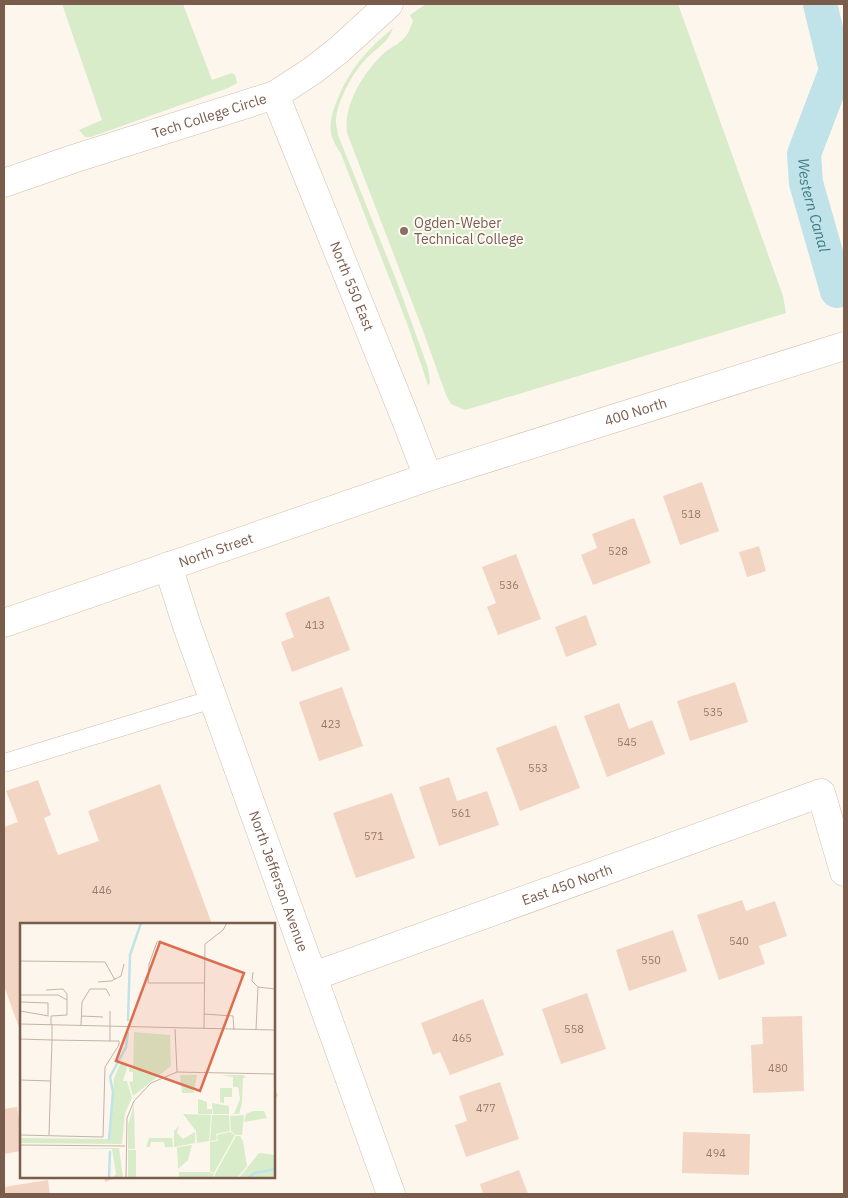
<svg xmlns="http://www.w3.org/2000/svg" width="848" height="1198" font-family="'IBM Plex Sans',sans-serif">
  <rect width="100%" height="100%" fill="#fdf6ec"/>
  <g fill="#d8ecc9">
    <polygon points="62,4 183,4 212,80 232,73 235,75 237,83 228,88 91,137 85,137 79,130 102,120"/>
    <path d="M426,4H678L783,296L786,313L482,405L465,410L451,404L446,395L422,328L347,133C343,104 364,72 384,53C391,47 401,43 406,36C409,32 411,26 413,21L410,15Z"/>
    <path d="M393,28C389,42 375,49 365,60C353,72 335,105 336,123C336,127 338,131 338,135L397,282L428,368L430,383L428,385L408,326L341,154C338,149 334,143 332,137C328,124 333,110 338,98C351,67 367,50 393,28Z"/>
  </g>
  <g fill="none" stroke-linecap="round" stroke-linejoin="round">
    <path stroke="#bfe3e8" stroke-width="34" id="s1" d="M820,4L836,70L804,154L806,183L837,291"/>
  </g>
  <g fill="#f3d5c3">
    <polygon points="702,482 719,531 680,545 663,496"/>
    <polygon points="634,518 651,563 593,585 581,555 597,548 592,534"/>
    <polygon points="759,546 766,571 747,577 739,552"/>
    <polygon points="516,554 541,619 498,635 487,607 496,603 482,567"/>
    <polygon points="329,596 350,650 292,672 281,642 294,637 285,613"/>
    <polygon points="586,615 597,645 566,657 555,627"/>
    <polygon points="735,682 748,722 690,741 677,701"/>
    <polygon points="342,687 363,746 319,761 299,702"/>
    <polygon points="619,703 629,729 652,720 665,754 607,777 584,716"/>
    <polygon points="556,725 580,788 520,811 496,748"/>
    <polygon points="449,777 457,801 487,791 499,825 439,846 419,787"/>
    <polygon points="38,780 51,815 44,818 58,855 99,841 88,811 160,784 212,924 21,924 21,1033 4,986 4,827 18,822 6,791"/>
    <polygon points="392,793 415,858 356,878 333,813"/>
    <polygon points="742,900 746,911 775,901 787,936 759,946 765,964 719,980 697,915"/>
    <polygon points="673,930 687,971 629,991 616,950"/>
    <polygon points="587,993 606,1049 561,1064 542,1009"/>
    <polygon points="483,999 504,1055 450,1075 440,1052 433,1055 421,1023"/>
    <polygon points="802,1016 804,1091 753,1093 751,1045 763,1044 762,1017"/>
    <polygon points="500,1082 519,1139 466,1157 455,1125 467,1121 459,1096"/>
    <polygon points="274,1086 278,1096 274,1098"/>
    <polygon points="17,1107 21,1128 21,1151 4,1154 4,1109"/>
    <polygon points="683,1132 750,1134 749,1175 682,1173"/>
    <polygon points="519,1170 528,1194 483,1194 480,1184"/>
    <polygon points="104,1177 118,1177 105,1182"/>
    <polygon points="48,1180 50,1194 4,1194 4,1187"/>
  </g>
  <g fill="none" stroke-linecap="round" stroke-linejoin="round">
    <g stroke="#d1beb0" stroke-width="19">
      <polyline id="lane" points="4,763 213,699"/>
    </g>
    <g stroke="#d1beb0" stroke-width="29">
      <g id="street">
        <path id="s2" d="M275,95L406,420L428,477"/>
        <path id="s3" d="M4,183L73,159L275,95L312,71L340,49L389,4"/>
        <path id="s4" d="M168,566L187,626L391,1194"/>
        <path id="s5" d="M314,976L821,793L844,872"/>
      </g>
    </g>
    <g stroke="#d6c0b0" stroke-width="29">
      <g id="secondary">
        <path id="s6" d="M4,623L428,477L844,346"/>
      </g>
    </g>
    <use href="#lane" stroke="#fff" stroke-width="18"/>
    <use href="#street" stroke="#fff" stroke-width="28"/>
    <use href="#secondary" stroke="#fff" stroke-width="28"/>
  </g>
  <circle fill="#8d6e63" stroke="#fffaf3" stroke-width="2" cx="404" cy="231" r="5"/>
  <g text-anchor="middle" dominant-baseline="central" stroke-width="4" stroke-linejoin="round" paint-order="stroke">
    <g font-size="11" fill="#987a6a">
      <text x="691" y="514">518</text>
      <text x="618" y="551">528</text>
      <text x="509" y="585">536</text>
      <text x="315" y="625">413</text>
      <text x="713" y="712">535</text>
      <text x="331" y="724">423</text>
      <text x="627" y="742">545</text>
      <text x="538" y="768">553</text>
      <text x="461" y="813">561</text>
      <text x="374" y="836">571</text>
      <text x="102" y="890">446</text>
      <text x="739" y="941">540</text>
      <text x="651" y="960">550</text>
      <text x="574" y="1029">558</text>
      <text x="462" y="1038">465</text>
      <text x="778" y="1068">480</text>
      <text x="486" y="1108">477</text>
      <text x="716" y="1153">494</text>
    </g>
    <g font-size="14" fill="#7a5c4d" stroke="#fffaf3">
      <text stroke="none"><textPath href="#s3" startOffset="216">Tech College Circle</textPath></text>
      <text stroke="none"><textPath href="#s2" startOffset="206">North 550 East</textPath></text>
      <text stroke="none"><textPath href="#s6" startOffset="666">400 North</textPath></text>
      <text stroke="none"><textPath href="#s6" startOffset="224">North Street</textPath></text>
      <text stroke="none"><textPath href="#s4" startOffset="334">North Jefferson Avenue</textPath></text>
      <text stroke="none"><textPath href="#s5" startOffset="269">East 450 North</textPath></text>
    </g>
    <g font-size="14" fill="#785e54" stroke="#fffaf3" text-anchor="start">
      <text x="414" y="223">Ogden-Weber<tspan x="414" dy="16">Technical College</tspan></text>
    </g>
    <g font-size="15" font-style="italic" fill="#437c86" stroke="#fffaf3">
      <text stroke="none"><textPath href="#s1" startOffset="210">Western Canal</textPath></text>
    </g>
  </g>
  <g transform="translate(20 923)">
    <rect width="255" height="255" fill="#fdf6ec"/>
    <path d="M114,109L150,112L151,143L113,173L109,159L113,158V149H109V145H113ZM100,141H106L107,145L103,158H107L112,175L105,190L102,221L0,220V215L90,216L94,155ZM160,152H177L174,168L177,190L174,170H162ZM223,152L226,154L223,155L222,180L219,191H214L220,176L218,164H213V154L201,152ZM200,165H212V174H204V180L200,179ZM178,176L187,179V186H192V191H178ZM192,180L209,183V191H193ZM114,181L115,226H108V202ZM233,188H244L247,195L224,199L226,191ZM163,191L191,192L189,218L177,220L176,208ZM192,192H209L210,208L196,211L197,217L190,218ZM224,192L222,212H216L211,208L210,193ZM159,203L157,210L163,216L175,209V220L154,224V208ZM210,209L215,212L194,250L190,248V219L198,218L197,212ZM216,213H220L223,218L227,243L217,255H193ZM129,215H152L153,224H145L144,219H131L130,224H126ZM172,222L168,237L158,246L157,224ZM0,225H99L103,255H92L96,251L92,226ZM108,227H116V255H108ZM239,230L255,232V255H219ZM159,249H189L194,251L192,255H159Z" fill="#d8ecc9"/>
    <path fill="none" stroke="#bfe3e8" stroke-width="2.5" d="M108,98L110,32L121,0M89,217L93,169L90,154L106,124L108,109M89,255L90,228M228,255L235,250L255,246"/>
    <path fill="none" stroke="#c5b3a7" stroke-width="1" d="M141,18L137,19L129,41L128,60H185M0,38L85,39L95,57M233,49L232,58L238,64M78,59L91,58L101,53L104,41M238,64L255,66M26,67L43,66L47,71V92L31,93V102M0,72H38L47,77M0,79L28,80V92M0,88L29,93M184,91L213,93L214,107M61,93L83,94M0,101L255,107M61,103L62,79L70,66H86L90,73M155,106L157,149M184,106L185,21L203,7L207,0M236,107L238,64M0,116L32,117V102M0,157L31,158M0,212L83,214L85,144L99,122V118H90V88M29,212L32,117L90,118M0,222L105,223M106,255L107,195L114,178L131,160L157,149L255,151"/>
    <path fill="#dc6d51" fill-opacity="0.15" stroke="#dc6d51" stroke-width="2.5" d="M140,19L224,50L180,168L96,138Z"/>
    <rect width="255" height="255" fill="none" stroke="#7a5c4d" stroke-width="2.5"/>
  </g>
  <rect width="848" height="1198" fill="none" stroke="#7a5c4d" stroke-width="10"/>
</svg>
